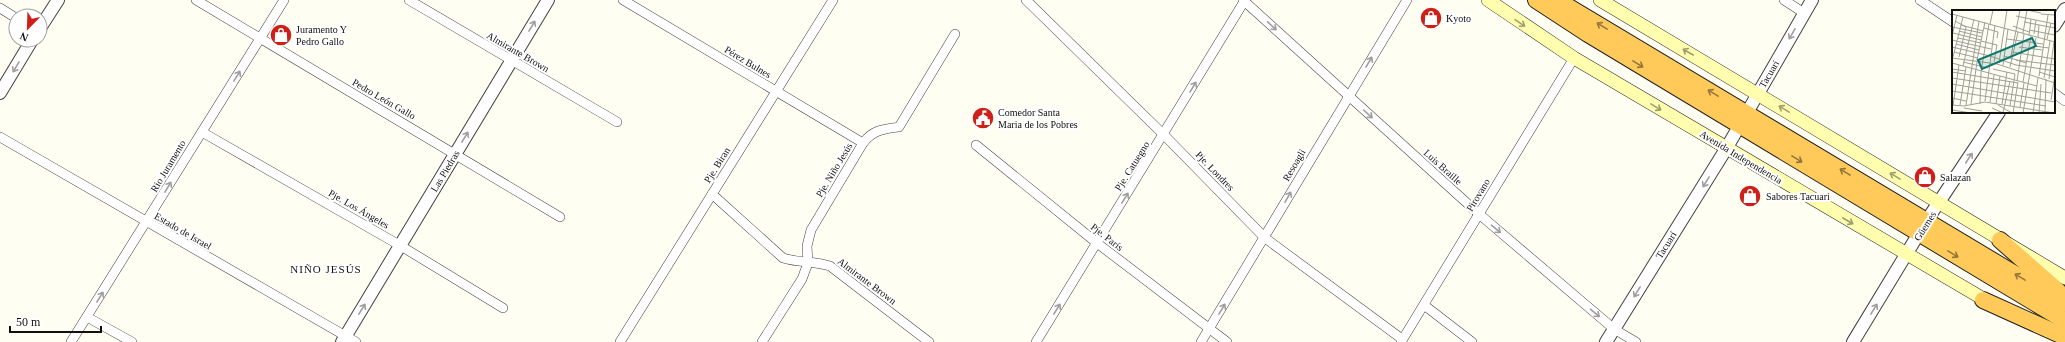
<svg xmlns="http://www.w3.org/2000/svg" width="2065" height="342" font-family="Georgia,serif">
  <rect width="100%" height="100%" fill="#fffef3"/>
  <g fill="none" stroke-linecap="round" stroke-linejoin="round">
    <g stroke="#434343" stroke-width="10">
      <g id="minor">
        <polyline points="196,0 560,217"/>
        <polyline points="409,0 617,122"/>
        <polyline points="623,0 863,143"/>
        <polyline points="1026,0 1164,135 1265,238 1402,339"/>
        <polyline points="1243,0 1479,214 1614,329 1636,342"/>
        <polyline points="1784,0 1804,13"/>
        <polyline points="1920,0 1953,22"/>
        <polyline points="0,8 16,18"/>
        <polyline points="2054,93 2065,101"/>
        <polyline points="202,132 401,246 503,308"/>
        <polyline points="0,137 356,342"/>
        <polyline points="976,145 1097,243 1227,342"/>
        <path d="M712,194L783,258C799,263 814,261 830,266L929,342"/>
        <polyline points="1424,305 1472,342"/>
        <polyline points="87,317 132,342"/>
        <polyline points="71,342 284,0"/>
        <polyline points="620,342 833,0"/>
        <path d="M762,342L802,279L808,263L807,246L811,230L863,143C873,130 883,129 899,127L955,34"/>
        <polyline points="1036,342 1245,0"/>
        <polyline points="1201,342 1407,0"/>
        <polyline points="1401,342 1574,58"/>
      </g>
    </g>
    <g stroke="#434343" stroke-width="14">
      <g id="tertiary">
        <polyline points="2054,26 2065,9"/>
        <polyline points="40,28 58,0"/>
        <polyline points="0,93 32,40"/>
        <polyline points="342,342 548,0"/>
        <polyline points="1606,342 1726,149 1812,0"/>
        <polyline points="1853,342 1927,220 1999,112"/>
      </g>
    </g>
    <g stroke="#323232" stroke-width="14">
      <g id="secondary">
        <polyline points="1488,0 1574,58 1992,304"/>
        <polyline points="1600,0 2065,278"/>
      </g>
    </g>
    <g stroke="#212121" stroke-width="18">
      <g id="trunk">
        <polyline points="1536,0 1588,34 2065,321"/>
        <polyline points="1557,0 2065,304"/>
        <polyline points="2000,240 2058,291"/>
        <polyline points="1983,300 2065,337"/>
      </g>
    </g>
    <use href="#minor" stroke="#fff" stroke-width="9"/>
    <use href="#tertiary" stroke="#fff" stroke-width="12"/>
    <use href="#secondary" stroke="#fffdae" stroke-width="13"/>
    <use href="#trunk" stroke="#ffca5a" stroke-width="16"/>
  </g>
  <defs><path id="oneway-shaft" d="M-6 0H5M1.5-3L5.5 0L1.5 3" fill="none" stroke-width="1.6" stroke-linecap="round" stroke-linejoin="round"/></defs>
  <g stroke="#9f9e6f">
    <use href="#oneway-shaft" transform="translate(1520 23) rotate(34)"/>
    <use href="#oneway-shaft" transform="translate(1688 52) rotate(-150)"/>
    <use href="#oneway-shaft" transform="translate(1656 107) rotate(31)"/>
    <use href="#oneway-shaft" transform="translate(1784 109) rotate(-149)"/>
    <use href="#oneway-shaft" transform="translate(1895 176) rotate(-149)"/>
    <use href="#oneway-shaft" transform="translate(1848 221) rotate(30)"/>
  </g>
  <g stroke="#9f9f9f">
    <use href="#oneway-shaft" transform="translate(532 26) rotate(-59)"/>
    <use href="#oneway-shaft" transform="translate(1272 26) rotate(43)"/>
    <use href="#oneway-shaft" transform="translate(1792 34) rotate(120)"/>
    <use href="#oneway-shaft" transform="translate(1369 62) rotate(-59)"/>
    <use href="#oneway-shaft" transform="translate(16 67) rotate(121)"/>
    <use href="#oneway-shaft" transform="translate(237 76) rotate(-58)"/>
    <use href="#oneway-shaft" transform="translate(1193 87) rotate(-59)"/>
    <use href="#oneway-shaft" transform="translate(1368 114) rotate(42)"/>
    <use href="#oneway-shaft" transform="translate(465 137) rotate(-59)"/>
    <use href="#oneway-shaft" transform="translate(1969 158) rotate(-57)"/>
    <use href="#oneway-shaft" transform="translate(1706 182) rotate(122)"/>
    <use href="#oneway-shaft" transform="translate(168 187) rotate(-59)"/>
    <use href="#oneway-shaft" transform="translate(1288 197) rotate(-60)"/>
    <use href="#oneway-shaft" transform="translate(1125 198) rotate(-58)"/>
    <use href="#oneway-shaft" transform="translate(1496 229) rotate(40)"/>
    <use href="#oneway-shaft" transform="translate(1637 292) rotate(122)"/>
    <use href="#oneway-shaft" transform="translate(100 297) rotate(-58)"/>
    <use href="#oneway-shaft" transform="translate(362 309) rotate(-58)"/>
    <use href="#oneway-shaft" transform="translate(1057 309) rotate(-58)"/>
    <use href="#oneway-shaft" transform="translate(1222 309) rotate(-59)"/>
    <use href="#oneway-shaft" transform="translate(1874 309) rotate(-58)"/>
    <use href="#oneway-shaft" transform="translate(1595 313) rotate(40)"/>
  </g>
  <g stroke="#937639">
    <use href="#oneway-shaft" transform="translate(1602 26) rotate(-149)"/>
    <use href="#oneway-shaft" transform="translate(1638 64) rotate(31)"/>
    <use href="#oneway-shaft" transform="translate(1713 93) rotate(-149)"/>
    <use href="#oneway-shaft" transform="translate(1797 159) rotate(31)"/>
    <use href="#oneway-shaft" transform="translate(1845 172) rotate(-149)"/>
    <use href="#oneway-shaft" transform="translate(1953 254) rotate(31)"/>
    <use href="#oneway-shaft" transform="translate(2020 277) rotate(-149)"/>
  </g>
  <defs>
    <g id="shop-disc" transform="scale(1.15)"><circle r="9.5" fill="#ce2019" stroke="#fff"/><path d="M-5-2.5h2.3a2.7 3.5 0 0 1 5.4 0H5L5.5 6h-11ZM-1.5-2.5h3a1.5 2.3 0 0 0-3 0Z" fill="#fff"/></g>
    <g id="civic-disc" transform="scale(1.15)"><circle r="9.5" fill="#ce2019" stroke="#fff"/><path d="M-.6-6.5H3V-4.5H.6V-3L4-1V1h2V6H-6V1h2V-1L-.6-3ZM-1.2 2.5V6h2.4V2.5Z" fill="#fff"/></g>
  </defs>
  <g fill-rule="evenodd">
    <use href="#shop-disc" x="1431" y="18"/>
    <use href="#shop-disc" x="281" y="35"/>
    <use href="#civic-disc" x="983" y="118"/>
    <use href="#shop-disc" x="1925" y="177"/>
    <use href="#shop-disc" x="1750" y="196"/>
  </g>
  <g text-anchor="middle" dominant-baseline="central" stroke-width="4" stroke-linejoin="round" paint-order="stroke">
    <g font-size="10" fill="#101010" stroke="#fff" text-anchor="start">
      <text x="1446" y="18">Kyoto</text>
      <text x="296" y="29">Juramento Y<tspan x="296" dy="12">Pedro Gallo</tspan></text>
      <text x="998" y="112">Comedor Santa<tspan x="998" dy="12">Maria de los Pobres</tspan></text>
      <text x="1940" y="177">Salazan</text>
      <text x="1766" y="196">Sabores Tacuari</text>
    </g>
    <g font-size="10" fill="#101010" stroke="#fff">
      <text transform="translate(518 52) rotate(30)">Almirante Brown</text>
      <text transform="translate(748 62) rotate(31)">Pérez Bulnes</text>
      <text transform="translate(1769 74) rotate(-60)">Tacuari</text>
      <text transform="translate(384 99) rotate(30)">Pedro León Gallo</text>
      <text transform="translate(1741 157) rotate(31)">Avenida Independencia</text>
      <text transform="translate(717 165) rotate(-58)">Pje. Biran</text>
      <text transform="translate(1294 165) rotate(-60)">Resoagli</text>
      <text transform="translate(168 166) rotate(-59)">Rio Juramento</text>
      <text transform="translate(1132 166) rotate(-58)">Pje. Catuegno</text>
      <text transform="translate(1443 167) rotate(42)">Luis Braille</text>
      <text transform="translate(834 170) rotate(-59)">Pje. Niño Jesús</text>
      <text transform="translate(445 171) rotate(-59)">Las Piedras</text>
      <text transform="translate(1215 171) rotate(46)">Pje. Londres</text>
      <text transform="translate(1478 195) rotate(-59)">Pirovano</text>
      <text transform="translate(359 209) rotate(30)">Pje. Los Ángeles</text>
      <text transform="translate(1925 226) rotate(-58)">Güemes</text>
      <text transform="translate(183 231) rotate(30)">Estado de Israel</text>
      <text transform="translate(1107 237) rotate(38)">Pje. París</text>
      <text transform="translate(1666 245) rotate(-58)">Tacuarí</text>
      <text transform="translate(867 281) rotate(37)">Almirante Brown</text>
    </g>
    <g font-size="11" letter-spacing="1" fill="#101010" stroke="#fff">
      <text x="326" y="269">NIÑO JESÚS</text>
    </g>
  </g>
  <g transform="translate(1952 10)">
    <rect width="103" height="103" fill="#fffef3"/>
    <path fill="none" stroke="#9f9f98" stroke-width="1" d="M75,0L89,3M0,4L103,32M89,4L103,5M64,6L103,14M3,11L14,17L7,47M72,12L103,18M38,14L41,0M9,15L31,21M61,16L77,22M0,17L30,23M32,18L46,22L45,28M77,20L103,25M7,21L30,27M1,23L29,30M71,23L75,0M82,24L84,10M0,26L5,5M77,26L79,9M86,27L87,15M6,28L29,33M55,29L91,34M95,29L99,13M0,30L39,39M29,31L45,35L42,52M4,34L27,40M82,36L97,38M0,37L38,46L64,55L103,61M67,37L90,40M2,42L26,48M60,42L103,49M52,46L74,53M59,46L68,0M1,47L11,7M0,48L45,54L103,73M25,50L33,12M64,50L103,55M11,52L36,58M0,53L85,76M47,53L55,0M51,55L56,19M11,56L22,9M58,57L66,22M0,59L14,61M41,59L63,64L58,96M0,62L66,73M87,62L103,67M87,66L96,5M0,68L99,83M92,68L98,31M97,69L102,32M65,71L72,24M71,72L79,26M0,74L103,92M0,81L94,96M0,88L14,91M99,90L103,65M33,91L43,15M38,92L42,65M19,94L25,52M28,94L29,62L37,14M44,94L48,66M50,94L55,62M0,95L12,96L33,92L102,103M8,95L14,57M14,95L27,11M46,95L60,103M1,96L7,55M68,97L72,73M12,98L30,101M40,98L51,103M0,100L19,103M93,101L94,69M51,103L58,71M61,103L66,72M71,103L84,28M81,103L86,68M87,103L89,74"/>
    <path fill="#0f766e" fill-opacity="0.15" stroke="#0f766e" stroke-width="2" d="M80,28L84,36L30,59L26,50Z"/>
    <rect width="103" height="103" fill="none" stroke="#101010" stroke-width="2"/>
  </g>
  <g transform="translate(28 28) rotate(203)"><circle r="19" fill="#ffffff" stroke="#9f9f9f"/>
  <path d="M0-3L7 15L0 10L-7 15Z" fill="#ce2019"/>
  <text y="-6" font-size="11" font-weight="bold" text-anchor="middle" fill="#101010">N</text>
  </g>
  <path d="M10 326v6h91v-6" fill="none" stroke="#101010" stroke-width="2"/>
  <text x="16" y="326" font-size="12" fill="#101010" stroke="#ffffff" stroke-width="3" paint-order="stroke">50 m</text>
</svg>
